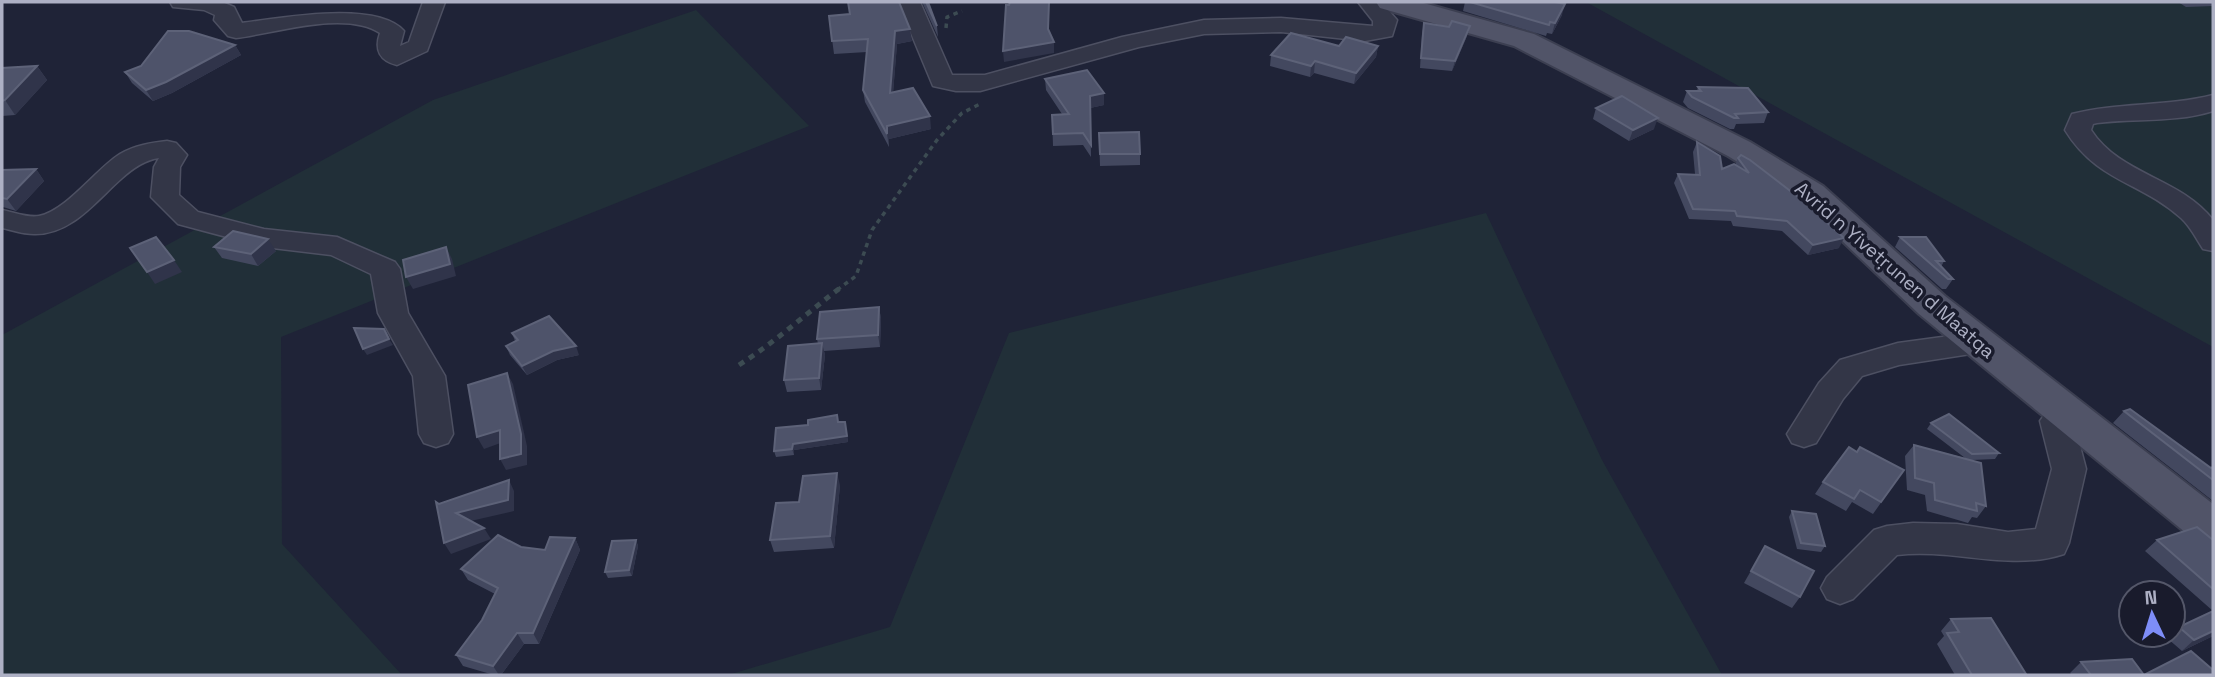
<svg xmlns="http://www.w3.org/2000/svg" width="2215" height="677" font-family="'Space Grotesk',sans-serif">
  <rect width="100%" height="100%" fill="#1f2337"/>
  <g fill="#212f38">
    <polygon points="1586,2 2213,2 2213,347"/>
    <polygon points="696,10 809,126 281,337 282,544 402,675 2,675 2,335 433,100"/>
    <polygon points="1486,213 1602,460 1722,675 728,675 890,627 1009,333"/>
  </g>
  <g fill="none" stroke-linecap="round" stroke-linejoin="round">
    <g stroke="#4d5062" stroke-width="3">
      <g id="minor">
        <path d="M170,2H222L234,7L242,23C282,18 376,0 404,31L400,46L409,42L423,2H445L427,51L397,65C380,61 374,50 380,33C345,10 276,33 236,38L228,36L214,20L215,15L204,10L173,7Z"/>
        <polygon points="898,2 920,2 952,75 985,75 1122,37 1204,20 1281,18 1373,26 1373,21 1358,2 1381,2 1397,20 1392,36 1365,41 1281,32 1204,34 1139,47 980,91 956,91 933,86"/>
        <path d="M2213,95V111C2175,123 2136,118 2097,123L2093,124L2091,130C2120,175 2181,178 2213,220V251L2203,249C2196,238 2190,226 2181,218C2140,181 2097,182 2065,130L2072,114C2119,102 2166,107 2213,95Z"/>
        <path d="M167,141L176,143L187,155L180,167L179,195L198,212L264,229L337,237L395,262L400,269L408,313L445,376L453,434L448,443L436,447L424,443L419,434L413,376L378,313L371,274L331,255L264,247L178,224L151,197L154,167L159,158C144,160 132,169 121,179C96,201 71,235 34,234C23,234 12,230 2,228V210C13,212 27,218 39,216C66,211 96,169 120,154C135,145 151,143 167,141Z"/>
        <polygon points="1979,332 1990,335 1995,343 1990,351 1899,365 1862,376 1843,399 1816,443 1804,447 1792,443 1787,434 1819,383 1840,360 1898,343"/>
        <path d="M2065,400L2077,403L2082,412L2074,423L2086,469L2069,543L2064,554C2010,572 1953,548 1897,555L1853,599L1840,604L1827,599L1821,588L1827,577L1874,530L1887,526L1913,523L1957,524L2008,532L2036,529L2052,469L2040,421L2053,403Z"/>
      </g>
    </g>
    <g stroke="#3c3f51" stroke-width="4">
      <polygon id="major" points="1376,2 1420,2 1534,34 1750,142 1823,186 1945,296 2213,504 2213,547 2197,542 1919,314 1799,200 1728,156 1514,46 1380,8"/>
    </g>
    <g stroke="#3c4b52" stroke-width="3.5" stroke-dasharray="4.5 4.5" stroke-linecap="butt">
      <polyline points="946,28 947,17 962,11"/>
      <polyline points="837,290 856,276 872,230 937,140 962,113 982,103"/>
    </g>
    <path stroke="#3c4b52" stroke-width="5" stroke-dasharray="6 6" stroke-linecap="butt" d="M739,365C775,342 806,314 840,288"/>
    <use href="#minor" fill="#333647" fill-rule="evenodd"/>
    <use href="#major" fill="#515468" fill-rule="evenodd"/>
  </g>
  <g fill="#43485f">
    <polygon points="922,2 928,2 937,26 938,37"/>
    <polygon points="1465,2 1555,2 1562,15 1552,34 1547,33 1546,36 1463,11"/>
    <polygon points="2178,2 2213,2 2213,6 2186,7"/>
    <polygon points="829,16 912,41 897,44 893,93 931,129 889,139 889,147 865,102 863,90 867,52 834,54"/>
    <polygon points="1424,23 1449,27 1470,26 1467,36 1452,71 1420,68 1422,33"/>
    <polygon points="235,45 241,55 172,93 153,101 132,83 125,72"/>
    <polygon points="1339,46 1378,46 1376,57 1354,84 1314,73 1310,77 1270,66 1271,55"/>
    <polygon points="37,66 47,80 15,115 2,116 2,68"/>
    <polygon points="1045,79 1104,93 1104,105 1090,108 1091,157 1083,145 1053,146 1052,115 1062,114 1046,90"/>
    <polygon points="1698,87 1768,112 1764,123 1736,124 1734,129 1730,129 1688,108 1683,102 1687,91 1697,91"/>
    <polygon points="1596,108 1654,129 1629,141 1593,119"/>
    <polygon points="1099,133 1140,154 1140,165 1100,166"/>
    <polygon points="1697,142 1722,169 1735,165 1738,158 1839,248 1808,255 1782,231 1733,226 1731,221 1689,219 1674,183 1678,174 1695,174 1693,152"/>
    <polygon points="36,169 44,181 16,211 3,207 2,209 2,170"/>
    <polygon points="1900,237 1944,261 1941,267 1953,279 1946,289 1942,289 1895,247"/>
    <polygon points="214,247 276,251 258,266 222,258"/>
    <polygon points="879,307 881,319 880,347 824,351 825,355 821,390 787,392 784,380 818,344 817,339"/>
    <polygon points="512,333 579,355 557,360 527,375 510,355 506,346 515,341"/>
    <polygon points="2124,411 2211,468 2213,467 2213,501 2113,423"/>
    <polygon points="839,422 846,428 848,442 794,450 794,455 776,457 774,451"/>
    <polygon points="1931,423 1999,453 1995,459 1972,460 1986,506 1977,518 1972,517 1968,523 1927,511 1925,495 1907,490 1905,456 1914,445 1965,458 1927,429"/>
    <polygon points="1857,452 1904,470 1873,514 1852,502 1846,511 1815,494 1823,482"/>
    <polygon points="840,485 834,548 774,552 770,540 799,502"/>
    <polygon points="1792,511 1825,546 1821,552 1797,549 1789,517"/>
    <polygon points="575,538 580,550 539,644 524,644 501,675 494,675 463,666 456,655 482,620 495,594 468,580 461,569 521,547 545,550"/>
    <polygon points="636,540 638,546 632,576 608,578 605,572"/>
    <polygon points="2157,540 2213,540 2213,636 2182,651 2167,638 2170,635 2173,635 2173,632 2179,627 2213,611 2145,551"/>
    <polygon points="1765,546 1800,597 1792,608 1744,583"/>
    <polygon points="1951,619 2026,674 2024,675 1955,675 1937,644 1944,636 1941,631"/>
    <polygon points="2081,662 2144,675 2213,675 2072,675 2070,673"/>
  </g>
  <g fill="#30344a">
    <polygon points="1565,4 1562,15 1552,34 1555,23"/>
    <polygon points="1470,26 1467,36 1452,71 1455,61"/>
    <polygon points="910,29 912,41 897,44 892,106 890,93 895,31"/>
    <polygon points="1054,42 1054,53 1004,62 1003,51"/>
    <polygon points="235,45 241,55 172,93 153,101 146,90"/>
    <polygon points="1378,46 1376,57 1354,84 1356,73"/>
    <polygon points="1315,61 1314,73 1310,77 1311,66"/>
    <polygon points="37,66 47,80 15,115 5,100"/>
    <polygon points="1104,93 1104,105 1090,108 1090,96"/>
    <polygon points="930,116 931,129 889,139 889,147 887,134 887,126"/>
    <polygon points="1658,118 1654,129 1629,141 1633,130"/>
    <polygon points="36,169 44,181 16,211 7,199"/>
    <polygon points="1844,238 1839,248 1808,255 1813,245"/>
    <polygon points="268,239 276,251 258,266 251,254"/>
    <polygon points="446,247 452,259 456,276 413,289 406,277"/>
    <polygon points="174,260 182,272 155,284 147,272"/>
    <polygon points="879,307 881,319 880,347 878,335"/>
    <polygon points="389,339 393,345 367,355 363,349"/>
    <polygon points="822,343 825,355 821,390 819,378"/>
    <polygon points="576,346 579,355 557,360 527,375 522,366 553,351"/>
    <polygon points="507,373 513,384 527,446 527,465 506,470 500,459"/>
    <polygon points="845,422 848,442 794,450 794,455 792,449 793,444"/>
    <polygon points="500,430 506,441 484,449 477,437"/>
    <polygon points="837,473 840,485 834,548 830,536"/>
    <polygon points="509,480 514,491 514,511 462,523 456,513"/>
    <polygon points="484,528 491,539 451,554 444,543"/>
    <polygon points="575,538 580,550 539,644 533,633"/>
    <polygon points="636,540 638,546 632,576 629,570"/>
    <polygon points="2213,631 2213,636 2182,651 2194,640"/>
    <polygon points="517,633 524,644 501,675 499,675 493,666"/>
  </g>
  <g fill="#4e536a" stroke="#5d6278" stroke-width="2">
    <polygon points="848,2 899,2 910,29 895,31 890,93 913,88 930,116 887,126 887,134 863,90 868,39 832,41 829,16 850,14"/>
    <polygon points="926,2 928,2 937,26"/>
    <polygon points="1010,2 1049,2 1048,29 1054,42 1003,51 1006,5 1009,5"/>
    <polygon points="1470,2 1555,2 1565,4 1555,23 1550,22 1549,25"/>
    <polygon points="1452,21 1470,26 1455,61 1421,58 1424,23 1449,27"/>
    <polygon points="168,31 189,31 235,45 166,82 146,90 125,72 141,66"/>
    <polygon points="1291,33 1339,46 1346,37 1378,46 1356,73 1315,61 1311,66 1271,55"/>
    <polygon points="37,66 5,100 2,101 2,68"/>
    <polygon points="1087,70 1104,93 1090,96 1091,145 1083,133 1053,134 1052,115 1069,114 1045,79"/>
    <polygon points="1698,87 1748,88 1768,112 1735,114 1738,118 1734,118 1692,97 1687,91 1701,91"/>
    <polygon points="1622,96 1658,118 1633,130 1596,108"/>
    <polygon points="1139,132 1140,154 1100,154 1099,133"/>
    <polygon points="1697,142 1720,156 1722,169 1734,164 1749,173 1738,158 1741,155 1750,160 1802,200 1844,238 1813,245 1787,221 1737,216 1735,211 1693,209 1678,174 1700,175"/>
    <polygon points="36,169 7,199 2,198 2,170"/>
    <polygon points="233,231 268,239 251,254 214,247"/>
    <polygon points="156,237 174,260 147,272 130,248"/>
    <polygon points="1900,237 1926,237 1944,261 1936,261 1953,279 1948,279"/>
    <polygon points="446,247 450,264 406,277 403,260"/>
    <polygon points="879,307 878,335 817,339 820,312"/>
    <polygon points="549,316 576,346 553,351 522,366 506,346 518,340 512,333"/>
    <polygon points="354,328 384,329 389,339 363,349"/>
    <polygon points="822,343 819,378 784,380 788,346"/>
    <polygon points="507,373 521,434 521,454 500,459 500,430 477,437 468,385"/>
    <polygon points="2130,409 2211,468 2213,467 2213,480 2124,411"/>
    <polygon points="1949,414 1999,453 1972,454 1931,423"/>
    <polygon points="837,415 838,422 845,422 847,436 793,444 792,449 774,451 776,428 808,425 808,420"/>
    <polygon points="1914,445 1981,463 1986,506 1976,503 1977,511 1935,500 1934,483 1915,478"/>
    <polygon points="1849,447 1857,452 1860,447 1904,470 1881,502 1860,490 1854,499 1823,482"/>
    <polygon points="837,473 830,536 770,540 776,503 799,502 803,476"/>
    <polygon points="509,480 508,500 456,513 484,528 444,543 436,502 439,504"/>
    <polygon points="1792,511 1816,514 1825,546 1801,543"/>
    <polygon points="2197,527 2213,540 2213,589 2157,540"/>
    <polygon points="498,535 521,547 545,550 550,537 575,538 533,633 517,633 493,666 456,655 482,620 498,588 461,569"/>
    <polygon points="636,540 629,570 605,572 612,541"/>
    <polygon points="1765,546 1814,571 1800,597 1751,571"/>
    <polygon points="2213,611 2213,631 2194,640 2179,627"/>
    <polygon points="1991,618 2026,674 1972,675 1947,633 1959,632 1951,619"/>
    <polygon points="2191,651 2213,670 2213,675 2091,675 2081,662 2132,659 2144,675"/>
  </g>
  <g text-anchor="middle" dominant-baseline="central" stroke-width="7" stroke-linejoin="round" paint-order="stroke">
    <g font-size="19" fill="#adb0c4" stroke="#191b2c">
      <text transform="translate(1895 270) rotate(41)">Avrid n Yivetṛunen d Maatqa</text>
    </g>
  </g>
  <rect width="2215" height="677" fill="none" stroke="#adb0c4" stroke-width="7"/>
  <g transform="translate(2152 614) rotate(356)"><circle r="33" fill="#191b2c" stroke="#545769" stroke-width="2"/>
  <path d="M0-5L12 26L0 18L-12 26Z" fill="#7e8df8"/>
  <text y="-10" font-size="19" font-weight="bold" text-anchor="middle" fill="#adb0c4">N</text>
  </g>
</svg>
